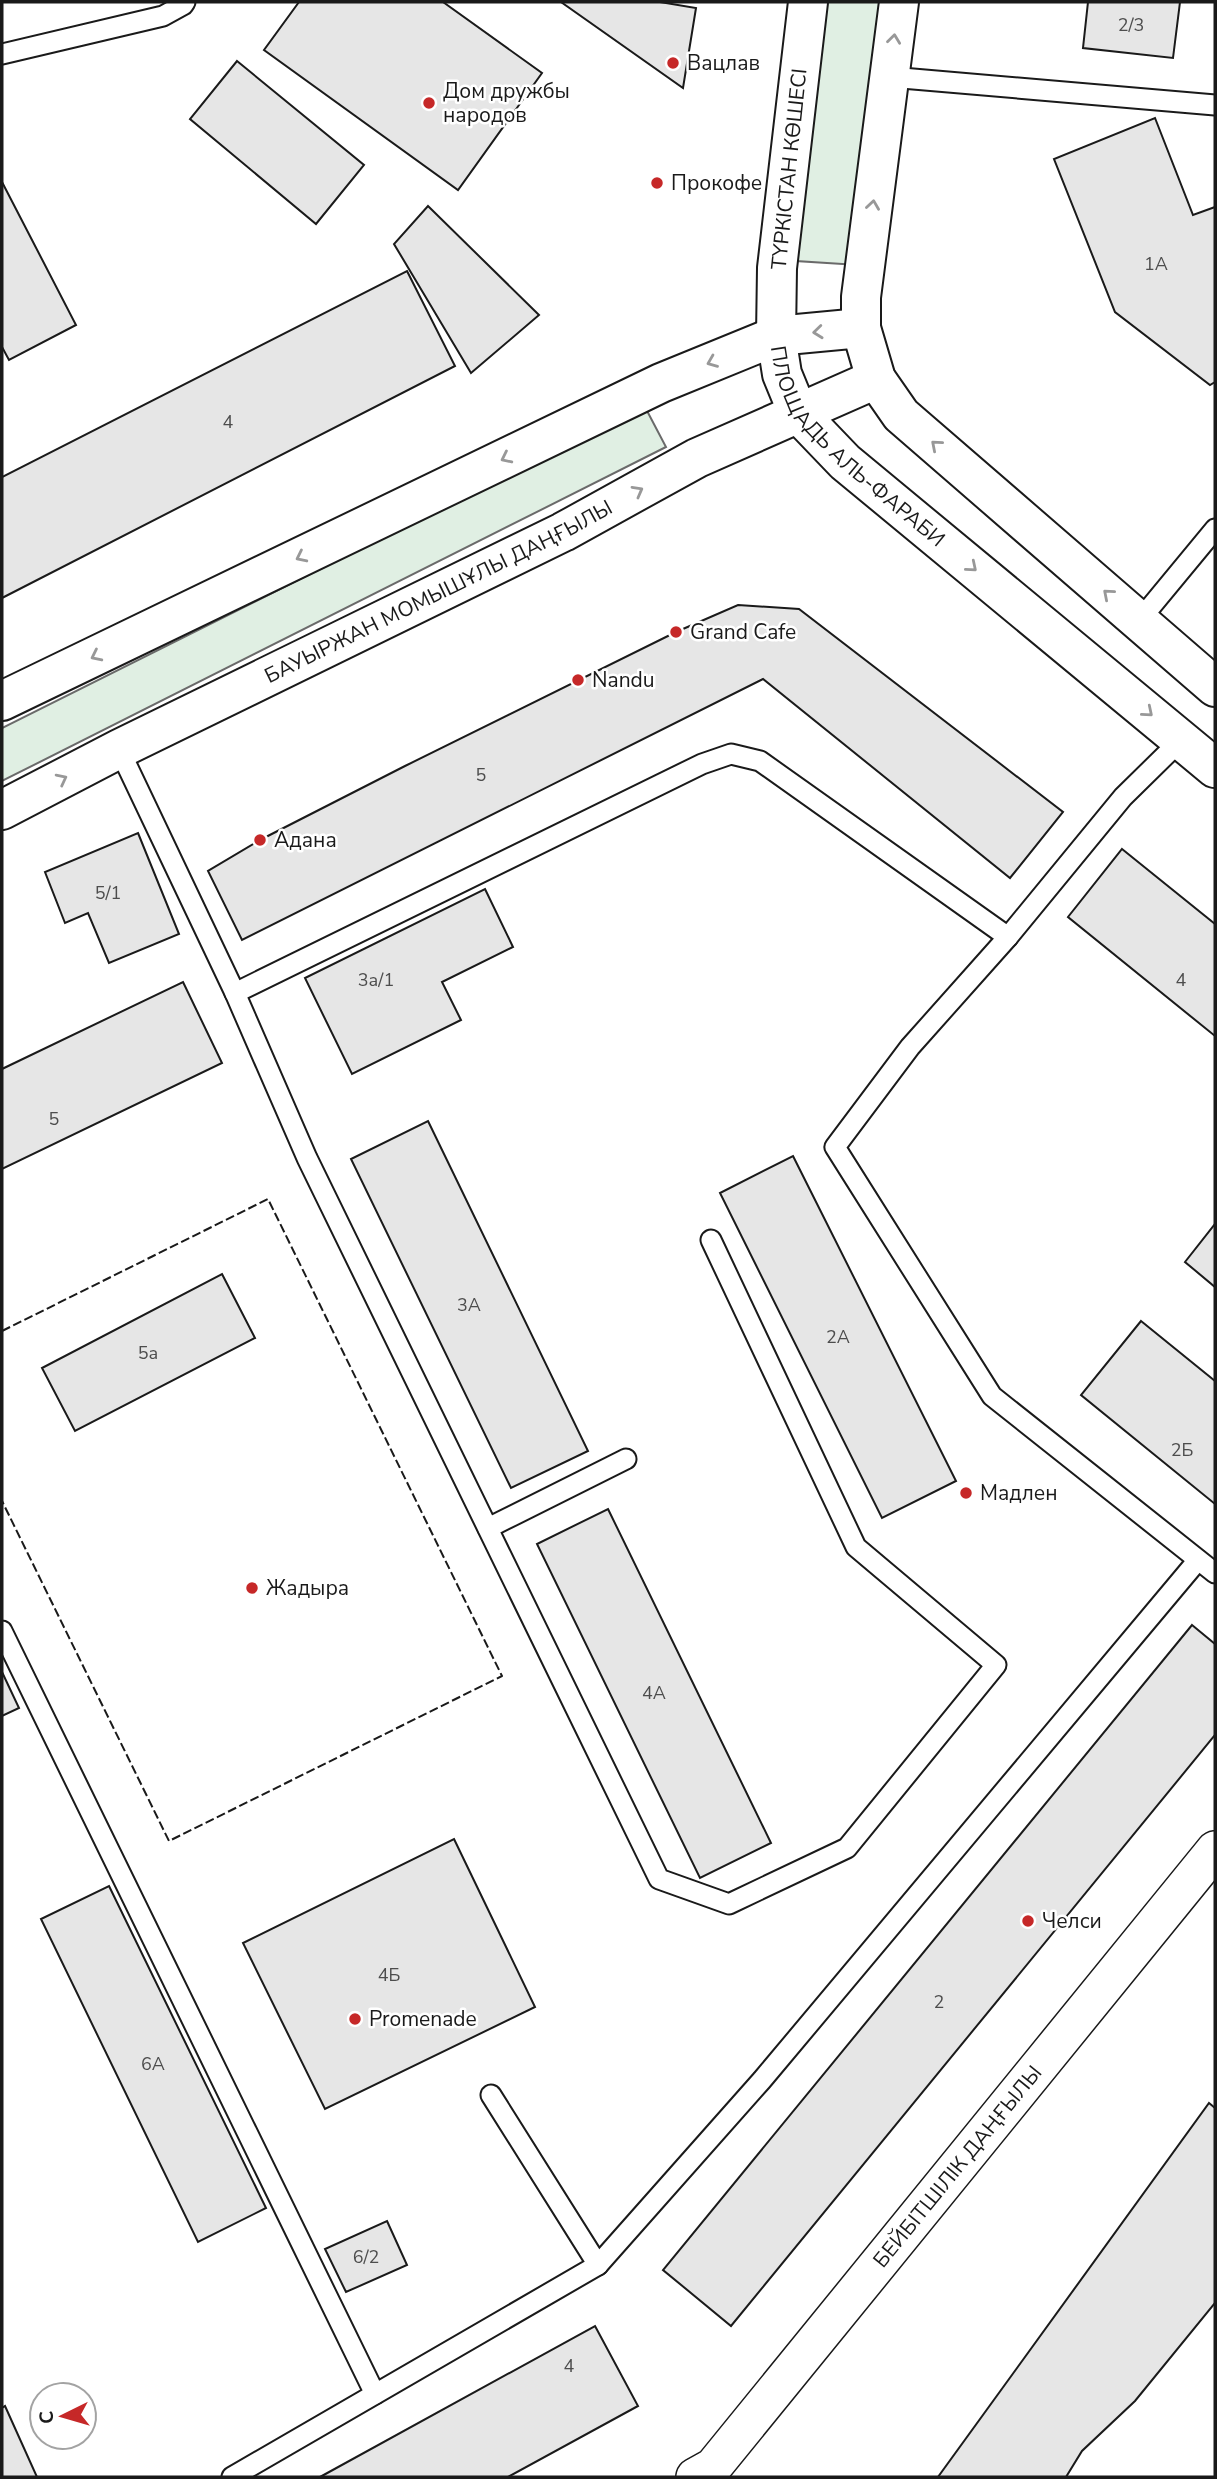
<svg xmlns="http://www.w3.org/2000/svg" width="1217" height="2479" font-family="'Nunito Sans',sans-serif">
  <rect width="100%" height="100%" fill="#fff"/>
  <g fill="#e0efe3" stroke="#6a6a6a" stroke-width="2">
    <polygon points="824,2 890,2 858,265 796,261"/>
    <polygon points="645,407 666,447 2,781 2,728"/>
  </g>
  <g fill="#e6e6e6" stroke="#1a1a1a" stroke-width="2">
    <polygon points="299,2 443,2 542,73 458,190 264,50"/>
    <polygon points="561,2 660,2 696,8 683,88"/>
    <polygon points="1088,2 1180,2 1173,58 1083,48"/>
    <polygon points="237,61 364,165 316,224 190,119"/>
    <polygon points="1155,118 1193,215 1215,207 1215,382 1210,385 1115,312 1054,159"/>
    <polygon points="2,182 76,325 9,360 2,347"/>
    <polygon points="428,206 539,315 471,373 394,244"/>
    <polygon points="407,271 455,366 2,598 2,477"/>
    <polygon points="738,605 799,609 1063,812 1010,878 763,679 242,940 208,871 260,840 405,766 676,632"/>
    <polygon points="138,833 179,934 109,963 88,913 65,923 45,872"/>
    <polygon points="1122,849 1215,924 1215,1036 1068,917"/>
    <polygon points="485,889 513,947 442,982 461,1020 352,1074 305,978"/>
    <polygon points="183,982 222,1063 2,1169 2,1069"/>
    <polygon points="428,1121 588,1451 511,1488 351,1159"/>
    <polygon points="793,1156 956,1481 882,1518 720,1193"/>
    <polygon points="1215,1224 1215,1287 1185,1262"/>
    <polygon points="222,1274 255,1338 75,1431 42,1368"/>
    <polygon points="1141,1321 1215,1381 1215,1504 1081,1395"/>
    <polygon points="608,1509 771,1843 700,1878 537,1544"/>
    <polygon points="1192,1625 1215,1644 1215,1735 731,2326 663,2270"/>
    <polygon points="2,1672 19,1708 2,1716"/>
    <polygon points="454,1839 535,2007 325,2109 243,1943"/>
    <polygon points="109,1886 266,2208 198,2242 41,1919"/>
    <polygon points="1209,2103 1215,2108 1215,2303 1135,2401 1082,2451 1066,2477 938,2477"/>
    <polygon points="387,2221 407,2265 346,2292 325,2249"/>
    <polygon points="595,2326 638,2406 508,2477 320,2477"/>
    <polygon points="5,2406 37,2477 2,2477 2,2408"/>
  </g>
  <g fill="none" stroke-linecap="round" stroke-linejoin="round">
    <g stroke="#1a1a1a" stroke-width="23">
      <g id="lane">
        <polyline points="2,54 163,16 183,5 185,2"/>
        <polyline points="890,77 1215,105"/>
        <polyline points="1139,621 1215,529"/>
        <polyline points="1181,740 1123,797 1008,937 910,1047 835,1147 992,1396 1215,1573"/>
        <polyline points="119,749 235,993 307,1158 659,1879 729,1904 847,1848 996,1665 856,1547 711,1240"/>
        <polyline points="235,993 702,764 731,754 760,761 1008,937"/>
        <polyline points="488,1528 626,1459"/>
        <polyline points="2,1631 375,2394"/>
        <polyline points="598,2265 762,2080 1198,1560"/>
        <polyline points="232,2477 598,2265 491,2095"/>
      </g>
    </g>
    <g stroke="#1a1a1a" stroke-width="40">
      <g id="street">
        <path id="s1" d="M695,2477L713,2467L1215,1850"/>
      </g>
    </g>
    <g stroke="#1a1a1a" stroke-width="42">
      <g id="secondary">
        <path id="s2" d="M808,2L777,268L776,336L782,374L798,413L845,462L1215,768"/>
        <polyline points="899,2 861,297 861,328 876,379 901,415 1215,687"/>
        <polyline points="2,701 661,383 776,336 861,328"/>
        <path id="s3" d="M2,810L119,749L563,532L697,458L876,379"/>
      </g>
    </g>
    <use href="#lane" stroke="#fff" stroke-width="19"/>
    <use href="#street" stroke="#fff" stroke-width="37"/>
    <use href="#secondary" stroke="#fff" stroke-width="38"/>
    <polyline stroke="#1a1a1a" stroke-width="2" stroke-dasharray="9 3.5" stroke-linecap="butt" points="2,1331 268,1199 502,1676 169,1841 2,1501"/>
  </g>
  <defs><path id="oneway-chevron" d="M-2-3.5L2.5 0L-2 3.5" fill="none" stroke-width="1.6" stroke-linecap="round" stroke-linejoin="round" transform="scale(1.75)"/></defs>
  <g stroke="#989898">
    <use href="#oneway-chevron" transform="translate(894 39) rotate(-83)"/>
    <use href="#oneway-chevron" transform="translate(873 205) rotate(-82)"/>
    <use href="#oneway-chevron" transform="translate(818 332) rotate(174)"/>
    <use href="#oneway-chevron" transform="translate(712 362) rotate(158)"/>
    <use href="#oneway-chevron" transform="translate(936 445) rotate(-139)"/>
    <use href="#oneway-chevron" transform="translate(506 458) rotate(154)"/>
    <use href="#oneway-chevron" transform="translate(638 491) rotate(-29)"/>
    <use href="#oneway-chevron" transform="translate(301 557) rotate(154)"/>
    <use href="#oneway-chevron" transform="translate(972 567) rotate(40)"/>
    <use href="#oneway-chevron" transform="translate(1108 594) rotate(-139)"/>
    <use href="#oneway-chevron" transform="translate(96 656) rotate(154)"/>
    <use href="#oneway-chevron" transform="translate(1148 712) rotate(40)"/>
    <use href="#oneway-chevron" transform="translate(62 779) rotate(-27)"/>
  </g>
  <g fill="#c62828" stroke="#fff" stroke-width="2.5">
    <circle cx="673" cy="63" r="7"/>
    <circle cx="429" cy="103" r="7"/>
    <circle cx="657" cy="183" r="7"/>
    <circle cx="676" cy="632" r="7"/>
    <circle cx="578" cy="680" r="7"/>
    <circle cx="260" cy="840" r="7"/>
    <circle cx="966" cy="1493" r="7"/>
    <circle cx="252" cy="1588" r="7"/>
    <circle cx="1028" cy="1921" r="7"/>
    <circle cx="355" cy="2019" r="7"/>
  </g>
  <g text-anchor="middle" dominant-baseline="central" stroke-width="5" stroke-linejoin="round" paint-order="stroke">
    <g font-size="18" fill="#4d4d4d">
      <text x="1131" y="25">2/3</text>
      <text x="1156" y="264">1А</text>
      <text x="228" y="422">4</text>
      <text x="481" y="775">5</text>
      <text x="108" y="893">5/1</text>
      <text x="376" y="980">3а/1</text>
      <text x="1181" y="980">4</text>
      <text x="54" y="1119">5</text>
      <text x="469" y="1305">3А</text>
      <text x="838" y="1337">2А</text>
      <text x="148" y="1353">5а</text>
      <text x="1182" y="1450">2Б</text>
      <text x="654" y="1693">4А</text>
      <text x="389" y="1975">4Б</text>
      <text x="939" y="2002">2</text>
      <text x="153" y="2064">6А</text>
      <text x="366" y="2257">6/2</text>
      <text x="569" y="2366">4</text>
    </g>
    <g font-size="21" fill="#1a1a1a" stroke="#fff" text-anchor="start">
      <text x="687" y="63">Вацлав</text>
      <text x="443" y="91">Дом дружбы<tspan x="443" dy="24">народов</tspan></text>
      <text x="671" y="183">Прокофе</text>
      <text x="690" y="632">Grand Cafe</text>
      <text x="592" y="680">Nandu</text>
      <text x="274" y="840">Адана</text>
      <text x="980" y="1493">Мадлен</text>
      <text x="266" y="1588">Жадыра</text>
      <text x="1042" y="1921">Челси</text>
      <text x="369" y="2019">Promenade</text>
    </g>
    <g font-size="21" fill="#1a1a1a" stroke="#fff">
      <text transform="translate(789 169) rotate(-84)">ТҮРКІСТАН КӨШЕСІ</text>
      <text stroke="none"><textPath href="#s2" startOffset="478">ПЛОЩАДЬ АЛЬ-ФАРАБИ</textPath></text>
      <text stroke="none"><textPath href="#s3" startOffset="488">БАУЫРЖАН МОМЫШҰЛЫ ДАҢҒЫЛЫ</textPath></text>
      <text stroke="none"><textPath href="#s1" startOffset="408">БЕЙБІТШІЛІК ДАҢҒЫЛЫ</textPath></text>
    </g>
  </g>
  <rect width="1217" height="2479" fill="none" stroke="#1a1a1a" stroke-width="7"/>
  <g transform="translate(63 2416) rotate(265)"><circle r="33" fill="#ffffff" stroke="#a3a3a3" stroke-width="2"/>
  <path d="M0-5L12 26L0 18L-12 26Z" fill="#c62828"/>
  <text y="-10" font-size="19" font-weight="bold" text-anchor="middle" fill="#1a1a1a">С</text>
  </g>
</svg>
